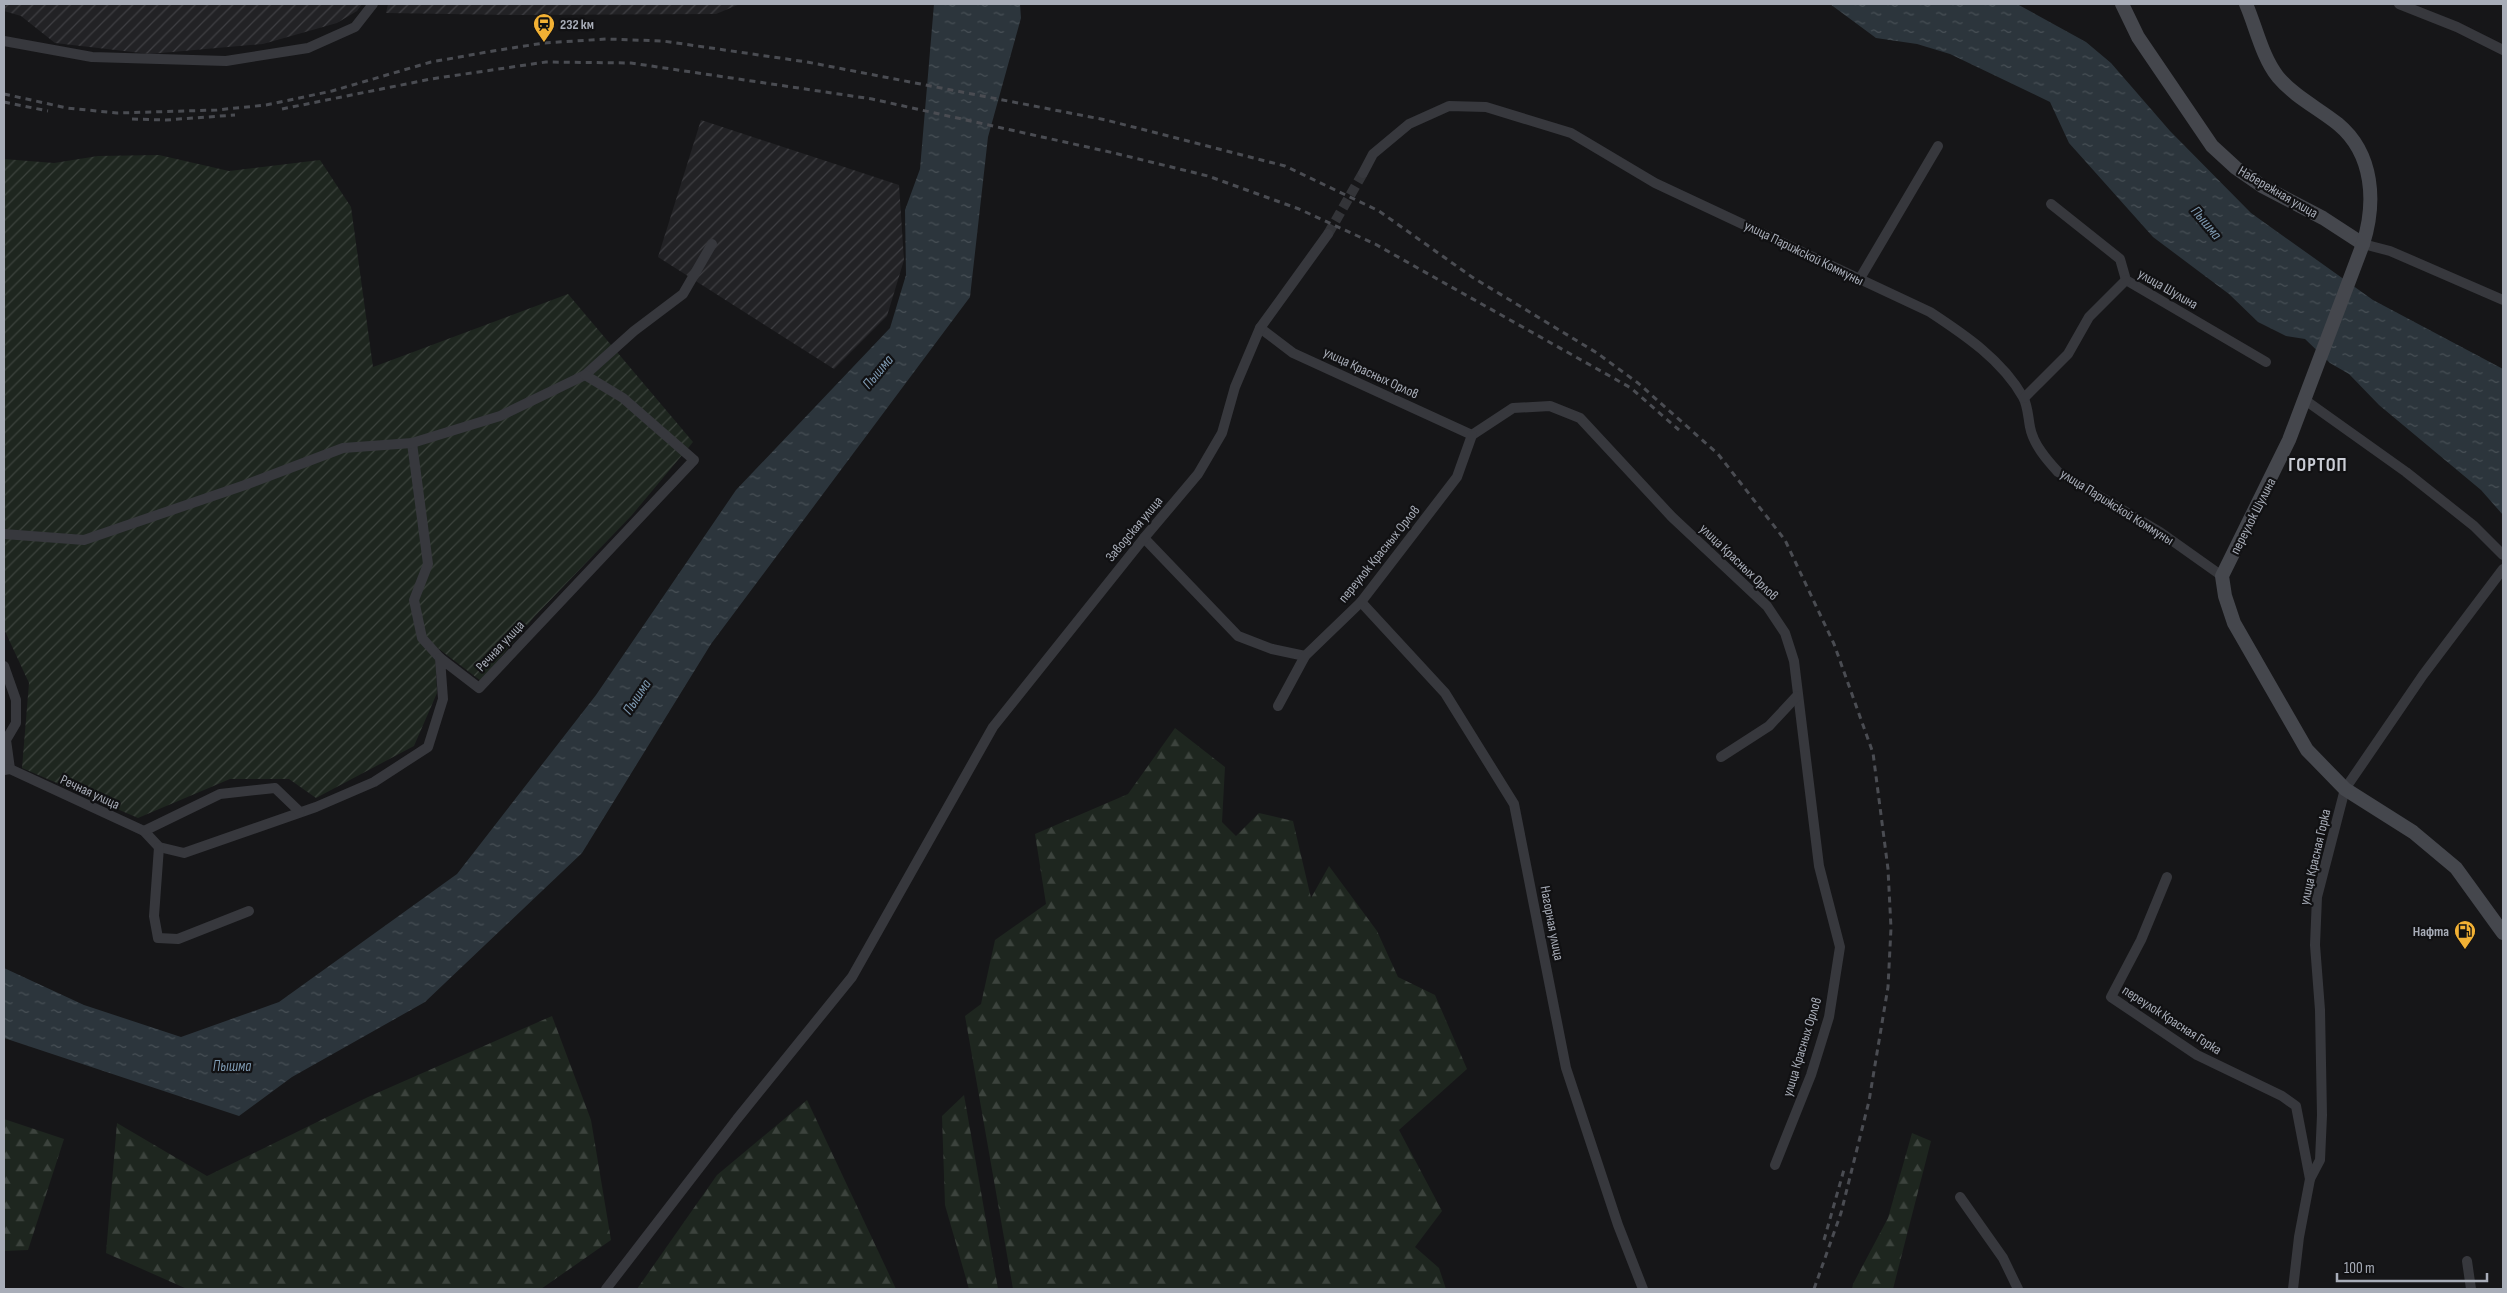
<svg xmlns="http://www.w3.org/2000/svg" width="2507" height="1293" font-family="'Sofia Sans Condensed',sans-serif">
  <defs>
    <pattern id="industrial-furrows" width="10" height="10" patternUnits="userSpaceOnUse" patternTransform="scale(1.25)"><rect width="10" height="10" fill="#222225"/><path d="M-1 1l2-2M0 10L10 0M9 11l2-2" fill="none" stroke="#3f3f43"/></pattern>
    <pattern id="forest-firs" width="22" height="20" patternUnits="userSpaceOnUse" patternTransform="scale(1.25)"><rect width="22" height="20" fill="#1e261f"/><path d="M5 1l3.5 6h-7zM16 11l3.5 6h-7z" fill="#3c433d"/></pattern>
    <pattern id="garden-furrows" width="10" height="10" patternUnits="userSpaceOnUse" patternTransform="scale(1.25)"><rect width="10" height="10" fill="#1e261f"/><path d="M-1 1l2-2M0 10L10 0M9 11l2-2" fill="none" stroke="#3c433d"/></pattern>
    <pattern id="water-ripples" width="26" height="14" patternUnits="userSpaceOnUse" patternTransform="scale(1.25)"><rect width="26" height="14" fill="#2c353c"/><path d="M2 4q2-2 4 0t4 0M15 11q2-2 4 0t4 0" fill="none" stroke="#485056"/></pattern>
  </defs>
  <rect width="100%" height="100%" fill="#161618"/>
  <g fill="url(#industrial-furrows)">
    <polygon points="4,4 362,4 357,11 337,23 263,44 150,54 55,43 21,16 4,11"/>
    <polygon points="388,4 740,4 716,14 517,15 386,13"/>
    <polygon points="701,120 899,185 904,260 887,316 834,369 658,257"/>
  </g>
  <g fill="url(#forest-firs)">
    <polygon points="1175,728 1225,767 1222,822 1236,836 1259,813 1293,821 1311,898 1329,866 1377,931 1398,977 1435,995 1467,1069 1399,1130 1442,1211 1415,1247 1439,1268 1446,1289 1013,1289 965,1016 981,1004 995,940 1046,904 1035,834 1128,794"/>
    <polygon points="552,1016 591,1120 611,1240 541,1289 187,1289 106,1253 117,1123 207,1176 368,1097"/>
    <polygon points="964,1095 998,1289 969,1289 945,1205 942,1116"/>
    <polygon points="807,1100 896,1289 637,1289 717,1175"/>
    <polygon points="4,1119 64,1139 28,1250 4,1251"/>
    <polygon points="1912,1133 1931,1141 1893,1289 1852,1289 1853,1284 1888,1218"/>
  </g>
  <polygon fill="url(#garden-furrows)" points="159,155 229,171 320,160 351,207 373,367 568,294 693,442 632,515 534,617 481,681 435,646 437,693 414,746 316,798 289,779 230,779 138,818 22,768 29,683 4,629 4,159 54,163 98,156"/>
  <g fill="url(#water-ripples)">
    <polygon points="934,4 1020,4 1021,18 988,137 970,297 711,644 582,853 425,1002 292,1077 239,1116 4,1038 4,968 84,1005 181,1037 279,1002 457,874 596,695 736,490 890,328 906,275 905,210 920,169"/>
    <polygon points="1830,4 2017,4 2086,42 2111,63 2170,131 2251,213 2373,300 2503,369 2503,515 2481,490 2379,405 2349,374 2330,363 2305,339 2286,336 2258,322 2229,294 2153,237 2069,143 2050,102 1950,54 1917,44 1876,38"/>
  </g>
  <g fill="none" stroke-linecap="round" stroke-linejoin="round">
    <polyline stroke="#333438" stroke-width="10" stroke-dasharray="10 5" stroke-linecap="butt" points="1328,234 1363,173"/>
    <g stroke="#37383d" stroke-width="10">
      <polyline points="2399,4 2457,27 2503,50"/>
      <polyline points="4,41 92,57 226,61 308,48 355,27 373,4"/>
      <path d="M1363,173L1373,154L1409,124L1449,106L1486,107L1571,133L1655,183L1930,312C1965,335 2002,360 2023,397C2028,406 2028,417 2030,427C2033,444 2047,460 2058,472L2160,532L2222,576"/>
      <polyline points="2051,204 2120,259 2126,280 2266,362"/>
      <polyline points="2363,244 2390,251 2503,300"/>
      <polyline points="1859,280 1938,146"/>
      <polyline points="1260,328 1293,353 1472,435 1513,408 1550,406 1580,418 1672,517 1767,606 1785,633 1794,661 1819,866 1840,947 1829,1017 1811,1075 1775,1165"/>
      <polyline points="2024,398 2068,354 2089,317 2126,280"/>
      <polyline points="2305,400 2406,472 2474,526 2503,555"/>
      <polyline points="412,443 428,564 414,600 422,638 440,658"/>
      <polyline points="4,534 84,540 245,485 343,448 412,443 500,416 585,375 634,331 683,294 712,244"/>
      <polyline points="1144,538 1238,636 1272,649 1305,656"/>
      <polyline points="1361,602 1445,693 1514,804 1566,1068 1618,1225 1643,1289"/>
      <polyline points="4,666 16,700 16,723 6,740 10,769"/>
      <polyline points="1278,706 1305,656 1361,602 1457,477 1472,435"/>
      <polyline points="1721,757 1769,726 1797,696"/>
      <polyline points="4,770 10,769 144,831 159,847 184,853 316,807 374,782 428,747 443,699 440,658 479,688 694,460 623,398 585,375"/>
      <polyline points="144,831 220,794 275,788 300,812"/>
      <polyline points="159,847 154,916 158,938 178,939 249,911"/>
      <polyline points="2167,877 2141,940 2111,997 2197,1055 2282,1096 2296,1106 2310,1179"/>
      <polyline points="1960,1197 2003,1258 2018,1289"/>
      <polyline points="2467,1261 2471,1289"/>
      <polyline points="606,1289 737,1119 852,977 993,727 1144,538 1198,474 1222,433 1235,387 1260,328 1328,234"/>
      <polyline points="2293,1289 2299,1237 2310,1179 2320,1160 2322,1115 2320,1010 2315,945 2317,897 2345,789 2423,675 2503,569"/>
    </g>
    <g stroke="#45474d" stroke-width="14">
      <polyline points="2122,4 2138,37 2212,146 2236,168 2262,186 2323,218 2363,244"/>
      <path d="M2246,4C2256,27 2262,57 2278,77C2295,97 2318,108 2338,124C2374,154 2376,203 2363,244L2289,440L2222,576L2225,596L2234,623L2307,750L2345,789L2413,832L2456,868L2503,933"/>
    </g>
    <g stroke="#4a4c52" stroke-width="3" stroke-dasharray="6 5" stroke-linecap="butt">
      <polyline points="4,94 67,108 117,113 217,110 266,105 332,91 431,62 493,51 544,43 606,39 663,41 807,62 1106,120 1285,166 1379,211 1472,277 1597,353 1638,383 1718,454 1785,540 1834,644 1873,753 1888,869 1891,928 1888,987 1869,1101 1841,1213 1814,1289"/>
      <polyline points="4,102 48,111"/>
      <polyline points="282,109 431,79 546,62 631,63 872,99 1114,153 1208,176 1299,209 1375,244 1631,388 1679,430"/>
      <polyline points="132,119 166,120 235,115"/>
      <polyline points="1824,1240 1845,1166"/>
    </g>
  </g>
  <defs>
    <g id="station-pin" transform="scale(1.125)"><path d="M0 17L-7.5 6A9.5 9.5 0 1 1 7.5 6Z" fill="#f2b134" stroke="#111113"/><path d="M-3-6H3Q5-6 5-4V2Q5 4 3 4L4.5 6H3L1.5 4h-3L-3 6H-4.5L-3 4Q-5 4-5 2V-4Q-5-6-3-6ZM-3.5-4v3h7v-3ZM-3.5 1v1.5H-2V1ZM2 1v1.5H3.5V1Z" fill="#111"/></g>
    <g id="fuel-pin" transform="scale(1.125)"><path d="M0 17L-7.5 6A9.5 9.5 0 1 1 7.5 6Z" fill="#f2b134" stroke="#111113"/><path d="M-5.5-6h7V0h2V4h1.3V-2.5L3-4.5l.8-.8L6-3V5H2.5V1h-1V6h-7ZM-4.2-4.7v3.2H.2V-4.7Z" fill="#111"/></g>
  </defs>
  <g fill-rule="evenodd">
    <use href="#station-pin" x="544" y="24"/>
    <use href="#fuel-pin" x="2465" y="931"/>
  </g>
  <g text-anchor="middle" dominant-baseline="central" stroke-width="4.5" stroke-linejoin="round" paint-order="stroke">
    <g font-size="14" font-weight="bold" fill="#a8adb8" stroke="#111113" text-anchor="start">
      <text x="560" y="24">232 км</text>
      <text x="2449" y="931" text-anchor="end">Нафта</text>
    </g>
    <g font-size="14" fill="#a8adb8" stroke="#111113">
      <text transform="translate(2278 192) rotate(30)">Набережная улица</text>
      <text transform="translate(1804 253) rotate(26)">улица Парижской Коммуны</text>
      <text transform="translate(2168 289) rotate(30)">улица Шулина</text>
      <text transform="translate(1371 373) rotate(25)">улица Красных Орлов</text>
      <text transform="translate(2117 507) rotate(32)">улица Парижской Коммуны</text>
      <text transform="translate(2253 516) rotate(-63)">переулок Шулина</text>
      <text transform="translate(1134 529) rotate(-50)">Заводская улица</text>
      <text transform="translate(1379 554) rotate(-51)">переулок Красных Орлов</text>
      <text transform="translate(1739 562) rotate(44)">улица Красных Орлов</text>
      <text transform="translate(500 646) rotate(-47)">Речная улица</text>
      <text transform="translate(90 792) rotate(25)">Речная улица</text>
      <text transform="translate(2315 857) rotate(-77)">улица Красная Горка</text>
      <text transform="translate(1552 923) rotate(79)">Нагорная улица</text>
      <text transform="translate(2172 1020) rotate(33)">переулок Красная Горка</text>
      <text transform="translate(1802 1047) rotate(-73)">улица Красных Орлов</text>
    </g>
    <g font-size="15" font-style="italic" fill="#7f9bb3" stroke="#111113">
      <text transform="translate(2206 223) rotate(50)">Пышма</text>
      <text transform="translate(878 372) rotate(-50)">Пышма</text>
      <text transform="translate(637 697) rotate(-56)">Пышма</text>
      <text x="232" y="1066">Пышма</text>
    </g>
    <g font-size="19" font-weight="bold" letter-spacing="1" fill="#c9ccd4" stroke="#111113">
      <text x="2318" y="465">ГОРТОП</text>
    </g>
  </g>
  <rect width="2507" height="1293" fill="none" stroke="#a8adb8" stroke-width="10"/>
  <path d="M2337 1273v8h150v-8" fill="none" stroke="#a8adb8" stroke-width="2.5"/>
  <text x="2344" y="1273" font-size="15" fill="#a8adb8" stroke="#111113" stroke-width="4" paint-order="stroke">100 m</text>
</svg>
